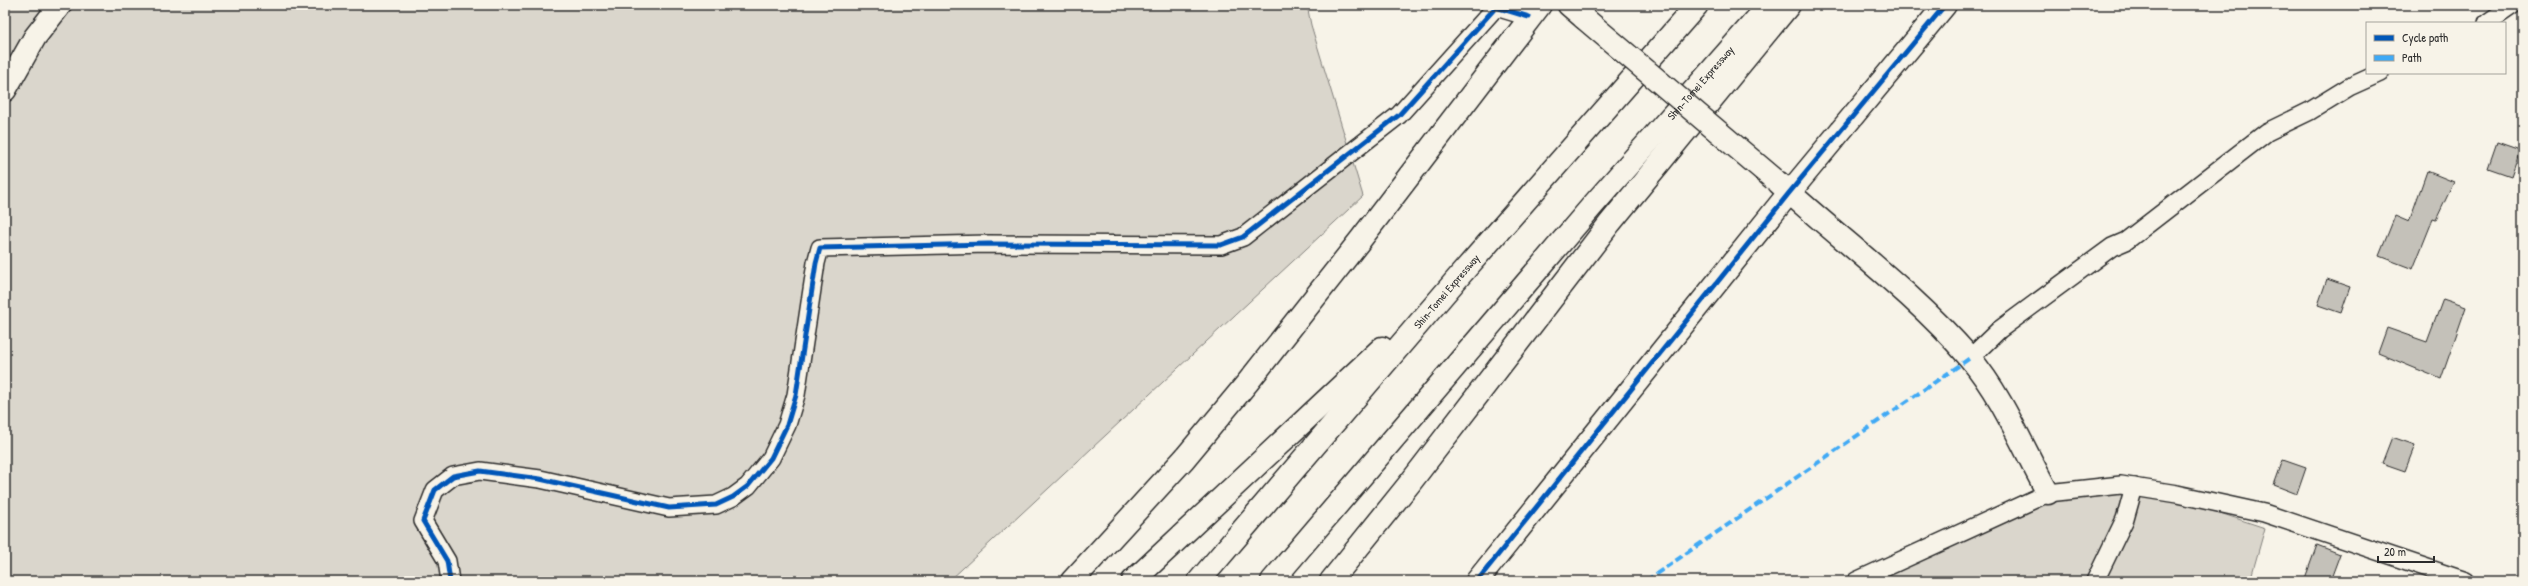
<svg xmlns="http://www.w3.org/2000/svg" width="2528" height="586" font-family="'Patrick Hand',sans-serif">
  <rect width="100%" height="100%" fill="#f7f3e8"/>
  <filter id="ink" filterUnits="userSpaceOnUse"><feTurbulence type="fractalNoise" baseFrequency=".025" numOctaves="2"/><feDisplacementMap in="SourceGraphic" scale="8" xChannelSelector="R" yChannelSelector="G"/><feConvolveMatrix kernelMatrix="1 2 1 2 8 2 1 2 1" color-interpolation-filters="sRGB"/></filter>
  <g filter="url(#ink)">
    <g fill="#dad6cc" stroke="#82807c">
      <polygon points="5,5 1307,5 1311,25 1363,196 949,581 5,581"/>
      <polygon points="2148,489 2265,528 2250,581 1855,581 2041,496"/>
    </g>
    <g fill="#c4c1b9" stroke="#2b2b2b">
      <polygon points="2497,142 2520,150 2511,176 2488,168"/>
      <polygon points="2427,171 2454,182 2436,220 2433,219 2413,269 2379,256 2395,216 2409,222"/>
      <polygon points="2327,279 2350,287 2341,313 2318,305"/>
      <polygon points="2443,299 2466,307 2441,379 2378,353 2387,328 2427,342"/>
      <polygon points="2392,437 2415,445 2405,471 2382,463"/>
      <polygon points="2283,460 2306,468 2297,494 2274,485"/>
      <polygon points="2317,545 2340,554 2330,581 2304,581"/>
    </g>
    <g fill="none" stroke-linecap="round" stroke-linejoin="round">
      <g stroke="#2b2b2b" stroke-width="20">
        <g id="minor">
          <polyline points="2487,23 2513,5"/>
          <polyline points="1970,358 1999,330 2112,247 2126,241 2267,132 2310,111 2349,87 2380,73"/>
          <polyline points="450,581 447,561 423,521 435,490 453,476 480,471 540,479 669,508 716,505 733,497 748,486 771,458 787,425 796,395 816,263 820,248 988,244 1221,245 1243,237 1399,115 1496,7 1529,17"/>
          <polyline points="1856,581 2048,493 2121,485 2177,494 2264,513 2466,581"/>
          <polyline points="2095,581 2125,519 2134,487"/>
        </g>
      </g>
      <g stroke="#2b2b2b" stroke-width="25">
        <g id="tertiary">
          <polyline points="1569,5 1584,18"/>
          <path d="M1779,183C1842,241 1913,292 1969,357C2003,397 2023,448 2048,493"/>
          <polyline points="1072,581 1184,459 1248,382 1361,239 1540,5"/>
          <polyline points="1477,581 1789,193 1945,5"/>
        </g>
      </g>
      <g stroke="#2b2b2b" stroke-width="25">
        <polyline id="primary" points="5,90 35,37 60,5"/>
      </g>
      <g stroke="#2b2b2b" stroke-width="25">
        <g id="motorway">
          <polyline points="1133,581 1382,348"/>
          <path id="s1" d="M1199,581L1462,273L1697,5"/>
          <path id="s2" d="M1272,581L1593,205L1769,5"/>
          <polyline points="1331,581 1410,483 1610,223 1789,5"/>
        </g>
      </g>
      <use href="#minor" stroke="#f7f3e8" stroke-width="17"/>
      <use href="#tertiary" stroke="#f7f3e8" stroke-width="22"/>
      <use href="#primary" stroke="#f7f3e8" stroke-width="22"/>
      <use href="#motorway" stroke="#f7f3e8" stroke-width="22"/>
      <g stroke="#2b2b2b" stroke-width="25" stroke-linecap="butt">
        <polyline id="tertiary-bridge" points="1584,18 1774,179"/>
      </g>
      <use href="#tertiary-bridge" stroke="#f7f3e8" stroke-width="22"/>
      <polyline stroke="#3fa9f5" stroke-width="4" stroke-dasharray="8 4" stroke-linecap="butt" points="1646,581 1970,358"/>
      <g stroke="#f7f3e8" stroke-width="8">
        <g id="cycleway">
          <polyline points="450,581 447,561 423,521 435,490 453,476 480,471 540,479 669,508 716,505 733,497 748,486 771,458 787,425 796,395 816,263 820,248 988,244 1221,245 1243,237 1399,115 1496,7 1529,17"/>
          <polyline points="1477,581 1789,193 1945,5"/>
        </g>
      </g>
      <use href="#cycleway" stroke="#0057b8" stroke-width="5"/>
    </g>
  </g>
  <g text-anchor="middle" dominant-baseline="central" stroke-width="4" stroke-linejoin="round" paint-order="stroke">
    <g font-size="11" fill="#2b2b2b" stroke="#f7f3e8">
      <text stroke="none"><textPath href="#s2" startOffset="657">Shin-Tomei Expressway</textPath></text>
      <text stroke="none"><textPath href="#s1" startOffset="381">Shin-Tomei Expressway</textPath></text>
    </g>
  </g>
  <rect width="2528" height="586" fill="none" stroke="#f7f3e8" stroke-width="20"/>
  <rect x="10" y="10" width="2508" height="566" fill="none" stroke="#2b2b2b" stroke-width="1.5" filter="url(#ink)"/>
  <rect x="2366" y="22" width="140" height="52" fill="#f7f3e8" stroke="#a5a39c"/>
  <rect x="2374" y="35" width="20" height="6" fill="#0057b8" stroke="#a5a39c"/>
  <text x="2402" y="42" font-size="12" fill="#2b2b2b">Cycle path</text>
  <rect x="2374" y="55" width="20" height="6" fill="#3fa9f5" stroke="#a5a39c"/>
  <text x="2402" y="62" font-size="12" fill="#2b2b2b">Path</text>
  <path d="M2378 556v6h56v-6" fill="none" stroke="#2b2b2b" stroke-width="2"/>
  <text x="2384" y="556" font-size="12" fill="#2b2b2b" stroke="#f7f3e8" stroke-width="3" paint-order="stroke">20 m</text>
</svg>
